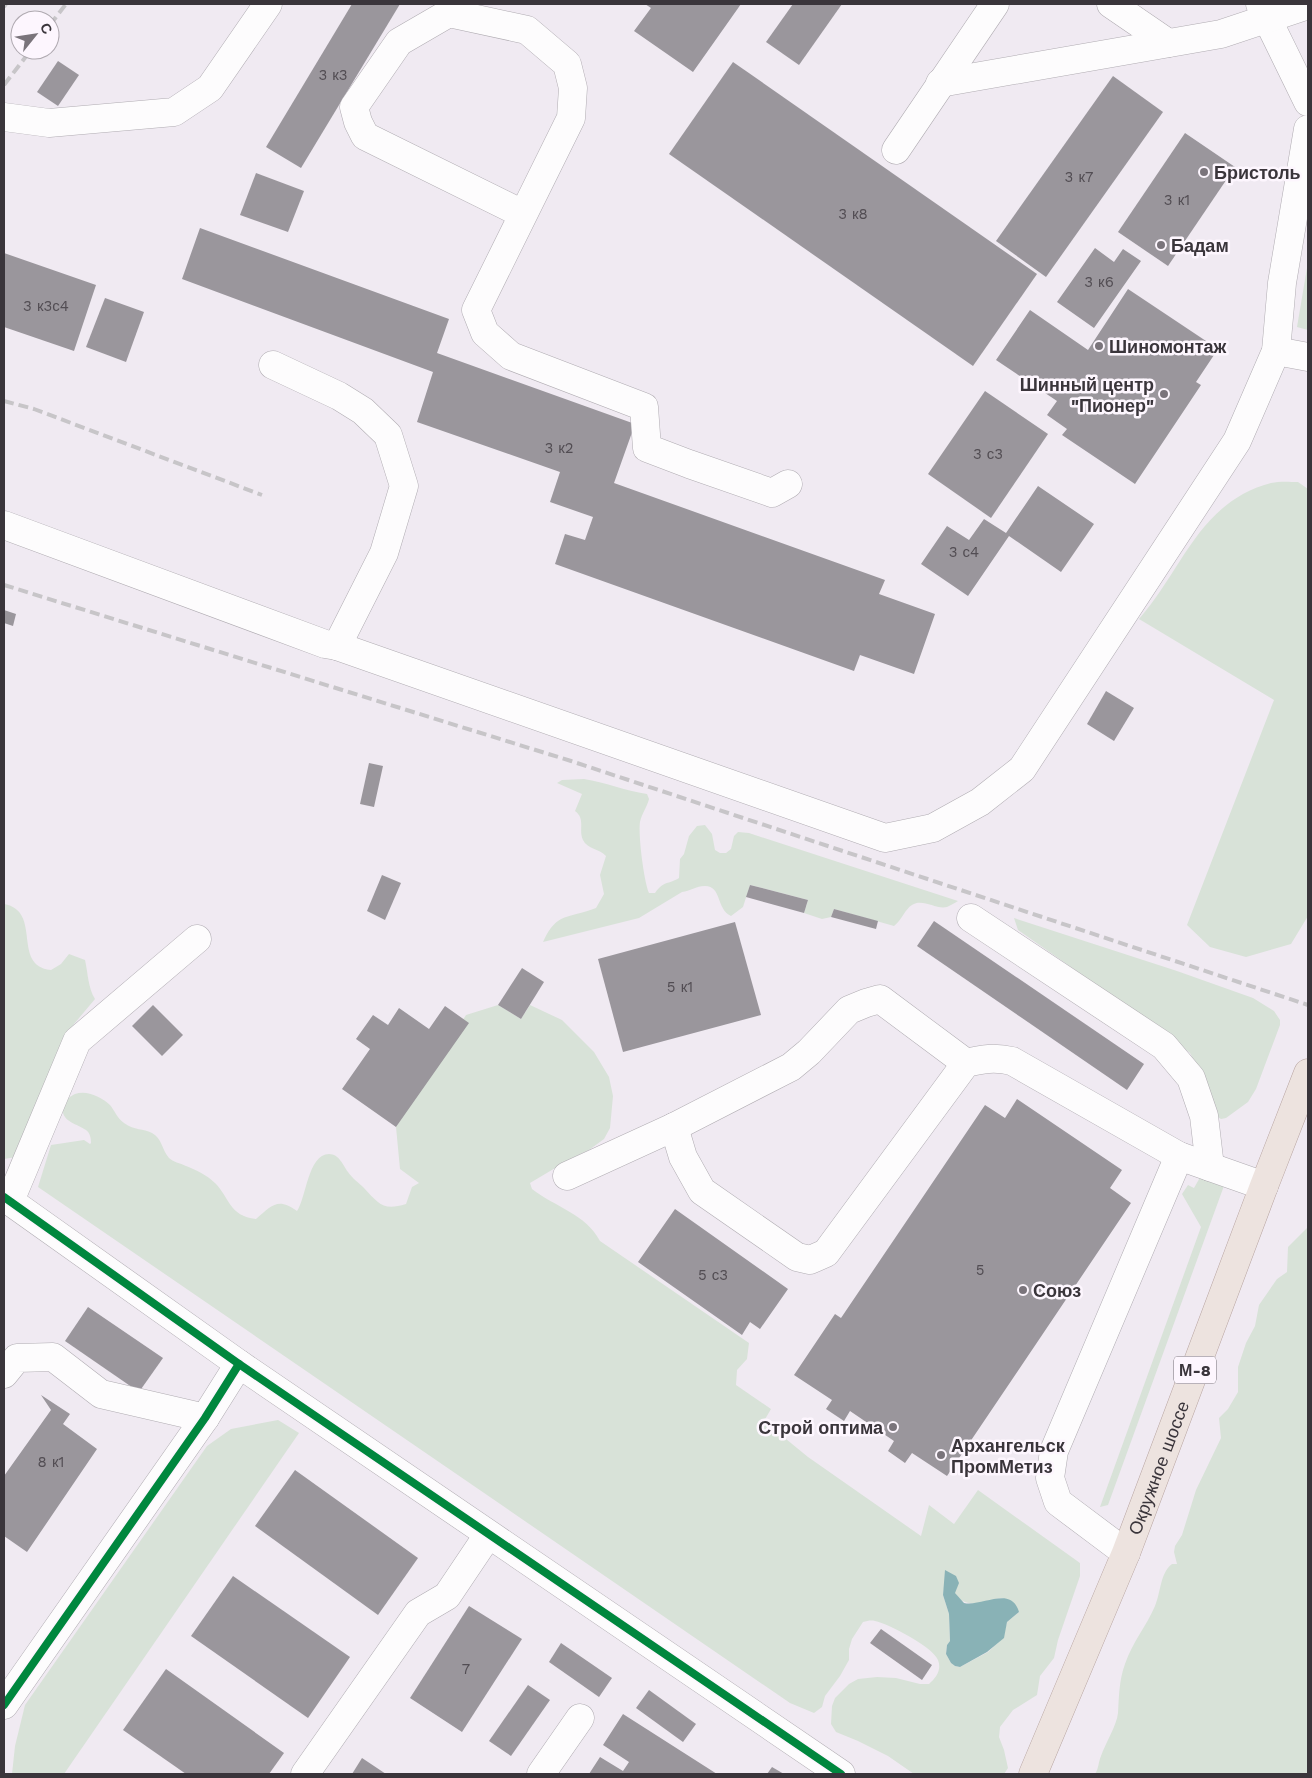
<svg xmlns="http://www.w3.org/2000/svg" width="1312" height="1778" font-family="'Work Sans',sans-serif">
  <rect width="100%" height="100%" fill="#f0eaf2"/>
  <g fill="#d8e2d8" fill-rule="evenodd">
    <polygon points="1308,262 1308,330 1297,327"/>
    <path d="M1298,482L1308,489V916L1291,944L1246,957L1210,947L1187,925L1274,700L1139,619C1183,569 1199,502 1271,483C1280,481 1290,482 1298,482Z"/>
    <path d="M584,779C605,782 625,791 647,794L649,799C647,807 642,813 640,822C638,835 644,881 649,893H655C664,880 668,885 679,878L680,859L684,854L689,836L697,826L705,825L712,834L715,850L720,853H726L731,849L734,836L738,832L749,833L958,901C955,903 951,905 947,907C936,910 923,898 912,905C905,909 902,920 894,926L834,909L831,917L822,919L804,913L808,900L750,885L743,907L731,916C716,909 722,886 705,886C696,886 690,891 682,892L639,918L543,942C557,911 569,919 596,908L604,894L600,875L606,856C600,849 587,849 583,840C578,830 586,819 575,811L582,794L557,783L562,780Z"/>
    <path d="M4,904C43,911 11,966 51,970L61,964L69,954L85,960C88,973 88,988 95,999L74,1024L54,1075L16,1157L4,1159Z"/>
    <polygon points="1014,918 1177,971 1253,998 1274,1011 1280,1020 1280,1025 1256,1089 1248,1102 1226,1118 1221,1119 1208,1111 1202,1075 1190,1053 1168,1035 1018,930"/>
    <path d="M498,1005L521,1019L530,1005L562,1020L594,1052L609,1077L613,1096L610,1128L604,1139L589,1150L572,1158L530,1183L532,1189C555,1207 586,1214 600,1241L749,1343L747,1359L737,1370L736,1385L771,1409L764,1421L808,1457L921,1536L929,1505L954,1524L978,1490L1080,1563V1576L1058,1640L1054,1658L1040,1676L1037,1695L1013,1710L1000,1727L999,1737L1004,1750L1008,1768L1004,1774H914L888,1756L858,1741L836,1732L831,1724L832,1706L835,1698L849,1684L858,1679L877,1677L896,1678L920,1684H929C936,1678 942,1670 938,1660C933,1647 889,1624 875,1621C871,1620 867,1621 863,1622L852,1639L849,1649V1660L840,1676L825,1696L822,1707L814,1713L790,1703L38,1187L51,1145L84,1140L90,1144L91,1143C91,1138 90,1133 86,1130C76,1123 58,1121 64,1104C66,1099 71,1096 75,1094C87,1090 101,1097 110,1105C115,1111 117,1118 124,1123C135,1131 143,1128 152,1133C162,1138 162,1150 169,1158C173,1162 180,1163 186,1166C196,1170 207,1175 215,1183C230,1198 229,1216 256,1219C272,1205 278,1197 297,1211C306,1199 308,1154 329,1154C339,1154 343,1165 348,1172C352,1178 359,1183 364,1188C379,1204 383,1211 406,1204L412,1187L419,1183L400,1169L396,1127L466,1015ZM946,1575L957,1588L954,1592C966,1612 984,1600 1002,1598L1019,1612L1007,1622L1003,1638L988,1652L960,1667L955,1666L951,1663L946,1654L947,1645L950,1641L949,1614L943,1595Z"/>
    <polygon points="1202,1174 1225,1183 1108,1505 1100,1507 1201,1227 1182,1194 1188,1185 1194,1188"/>
    <path d="M1308,1227V1774H1095C1099,1768 1098,1763 1101,1756C1105,1744 1117,1725 1118,1713C1119,1697 1119,1680 1125,1664C1133,1641 1146,1627 1155,1606C1161,1592 1160,1573 1172,1564H1177L1174,1552L1175,1546L1182,1535L1196,1490L1221,1438L1219,1418L1228,1409L1238,1392V1367L1246,1343L1255,1326L1259,1305L1277,1279L1287,1272L1288,1247Z"/>
    <polygon points="278,1420 299,1433 64,1774 12,1774 15,1746 25,1705 207,1446 231,1429"/>
  </g>
  <path fill="#89b2b6" d="M945,1570L956,1576L959,1583L955,1593L964,1603C982,1607 1011,1585 1019,1612L1007,1622L1004,1638L987,1652L960,1667L955,1666L951,1663L946,1654L947,1645L950,1641L949,1614L943,1595Z"/>
  <g fill="#9a969c">
    <polygon points="352,4 400,4 301,168 266,147"/>
    <polygon points="645,4 741,4 693,72 634,31 651,8"/>
    <polygon points="793,4 842,4 799,65 766,42"/>
    <polygon points="58,61 79,75 58,106 37,92"/>
    <polygon points="733,62 1037,274 973,366 669,154"/>
    <polygon points="1113,76 1163,112 1046,277 996,241"/>
    <polygon points="1185,133 1235,167 1168,266 1118,232"/>
    <polygon points="256,173 304,191 288,232 240,215"/>
    <polygon points="200,228 449,319 437,353 635,424 614,483 885,580 879,594 935,614 914,674 860,655 854,671 555,564 565,534 585,540 593,517 550,502 560,472 417,422 433,372 182,279"/>
    <polygon points="1095,248 1114,262 1123,249 1141,261 1094,328 1057,302"/>
    <polygon points="4,253 96,285 74,351 4,327"/>
    <polygon points="1128,289 1218,349 1196,382 1201,385 1135,484 1062,435 1067,429 1047,415 1057,401 996,360 1030,310 1088,350"/>
    <polygon points="105,298 144,312 126,362 86,347"/>
    <polygon points="985,391 1048,434 991,518 928,474"/>
    <polygon points="1038,486 1094,524 1061,572 1009,536 968,596 921,564 947,526 969,540 984,519 1006,533"/>
    <polygon points="4,610 16,614 13,626 4,623"/>
    <polygon points="1106,691 1134,708 1114,741 1087,724"/>
    <polygon points="369,763 383,766 374,807 360,804"/>
    <polygon points="382,875 401,883 385,920 367,911"/>
    <polygon points="750,885 808,900 804,913 746,897"/>
    <polygon points="834,909 878,921 876,929 831,917"/>
    <polygon points="934,921 1144,1064 1127,1090 917,946"/>
    <polygon points="735,922 761,1015 623,1052 598,959"/>
    <polygon points="522,968 544,982 521,1019 498,1005"/>
    <polygon points="153,1005 183,1035 162,1056 132,1026"/>
    <polygon points="445,1006 469,1023 396,1127 342,1089 370,1049 356,1039 373,1015 388,1025 399,1008 429,1029"/>
    <polygon points="1017,1099 1122,1170 1110,1188 1131,1203 947,1476 912,1453 905,1463 888,1451 894,1441 850,1411 844,1421 826,1409 832,1400 794,1375 835,1314 841,1318 985,1105 1005,1118"/>
    <polygon points="675,1209 788,1289 760,1329 750,1322 742,1335 638,1262"/>
    <polygon points="88,1307 163,1358 139,1392 65,1341"/>
    <polygon points="41,1395 70,1414 63,1424 97,1449 27,1552 4,1536 4,1476 51,1410"/>
    <polygon points="295,1470 418,1558 378,1615 255,1526"/>
    <polygon points="233,1576 350,1657 308,1718 191,1636"/>
    <polygon points="469,1606 522,1639 462,1732 410,1698"/>
    <polygon points="881,1629 932,1665 922,1680 870,1643"/>
    <polygon points="561,1643 612,1678 599,1697 549,1662"/>
    <polygon points="166,1669 284,1753 269,1774 186,1774 123,1730"/>
    <polygon points="528,1685 550,1700 511,1756 489,1741"/>
    <polygon points="649,1690 696,1724 683,1742 636,1708"/>
    <polygon points="623,1714 717,1774 589,1774 600,1757 623,1771 629,1762 603,1745"/>
    <polygon points="362,1758 386,1774 352,1774"/>
    <polygon points="772,1767 784,1774 767,1774"/>
  </g>
  <g fill="none" stroke-linecap="round" stroke-linejoin="round">
    <g stroke="#b0acb2" stroke-width="29">
      <g id="minor">
        <polyline points="1111,4 1168,43"/>
        <polyline points="1260,4 1308,102"/>
        <polyline points="940,83 1221,34 1308,5"/>
        <polyline points="4,117 49,123 174,112 210,88 268,4"/>
        <polyline points="896,150 995,4"/>
        <polyline points="523,214 365,136 358,122 354,107 399,42 449,13 527,30 567,64 573,88 571,118 476,310 485,333 511,356 644,407 647,448 689,464 772,493 788,484"/>
        <polyline points="1276,351 1308,357"/>
        <polyline points="273,365 339,396 363,411 388,435 404,486 384,553 337,646"/>
        <polyline points="4,525 325,644 337,646 885,838 933,828 980,802 1022,769 1237,441 1276,351 1282,283 1308,129"/>
        <polyline points="971,918 1164,1046 1191,1078 1204,1116 1210,1167"/>
        <path d="M674,1127L683,1157L702,1191L797,1257L810,1260L826,1253L966,1063C982,1059 995,1057 1012,1061L1179,1156L1264,1186"/>
        <polyline points="567,1176 674,1127 791,1067 809,1052 849,1010 866,1003 880,999 966,1063"/>
        <polyline points="4,1197 239,1364 841,1774"/>
        <polyline points="10,1201 77,1041 197,939"/>
        <polyline points="4,1374 17,1358 53,1357 101,1394 205,1418"/>
        <polyline points="1126,1553 1058,1502 1050,1478 1054,1451 1179,1156"/>
        <polyline points="4,1705 205,1418 239,1364"/>
        <polyline points="305,1774 418,1613 447,1596 488,1535"/>
        <polyline points="541,1774 580,1718"/>
      </g>
    </g>
    <g stroke="#b7a4a0" stroke-width="29">
      <g id="major">
        <path id="s1" d="M1033,1774L1126,1553L1264,1186L1308,1073"/>
      </g>
    </g>
    <use href="#minor" stroke="#fdfcfd" stroke-width="28"/>
    <use href="#major" stroke="#ede3df" stroke-width="28"/>
    <g stroke="#c7c5c8" stroke-width="4" stroke-dasharray="10 5" stroke-linecap="butt">
      <polyline points="4,7 6,4"/>
      <polyline points="50,25 66,4"/>
      <polyline points="4,85 31,50"/>
      <polyline points="4,401 34,409 262,495"/>
      <polyline points="4,585 571,761 1308,1005"/>
    </g>
    <g stroke="#fdf6fe" stroke-width="11">
      <g id="cycleway">
        <polyline points="4,1197 239,1364 841,1774"/>
        <polyline points="4,1705 205,1418 239,1364"/>
      </g>
    </g>
    <use href="#cycleway" stroke="#00873e" stroke-width="8"/>
  </g>
  <g fill="#7a747b" stroke="#fdf6fe" stroke-width="2">
    <circle cx="1204" cy="172" r="5"/>
    <circle cx="1161" cy="245" r="5"/>
    <circle cx="1099" cy="346" r="5"/>
    <circle cx="1164" cy="394" r="5"/>
    <circle cx="1023" cy="1290" r="5"/>
    <circle cx="893" cy="1427" r="5"/>
    <circle cx="941" cy="1455" r="5"/>
  </g>
  <g text-anchor="middle" dominant-baseline="central" stroke-width="5" stroke-linejoin="round" paint-order="stroke">
    <g font-size="15" fill="#524d53">
      <text x="333" y="75">3 к3</text>
      <text x="1079" y="177">3 к7</text>
      <text x="1177" y="200">3 к1</text>
      <text x="853" y="214">3 к8</text>
      <text x="1099" y="282">3 к6</text>
      <text x="46" y="306">3 к3с4</text>
      <text x="559" y="448">3 к2</text>
      <text x="988" y="454">3 с3</text>
      <text x="964" y="552">3 с4</text>
      <text x="680" y="987">5 к1</text>
      <text x="980" y="1270">5</text>
      <text x="713" y="1275">5 с3</text>
      <text x="51" y="1462">8 к1</text>
      <text x="466" y="1669">7</text>
    </g>
    <rect fill="#fdf6fe" stroke="#746f76" stroke-width="1" x="1174" y="1356.5" width="42" height="27" rx="4"/>
    <g font-size="16" font-weight="bold" fill="#3a353b">
      <text x="1195" y="1370">М-8</text>
    </g>
    <g font-size="18" font-weight="bold" fill="#3a353b" stroke="#fdf6fe" text-anchor="start">
      <text x="1214" y="172">Бристоль</text>
      <text x="1171" y="245">Бадам</text>
      <text x="1109" y="346">Шиномонтаж</text>
      <text x="1154" y="384" text-anchor="end">Шинный центр<tspan x="1154" dy="21">"Пионер"</tspan></text>
      <text x="1033" y="1290">Союз</text>
      <text x="883" y="1427" text-anchor="end">Строй оптима</text>
      <text x="951" y="1445">Архангельск<tspan x="951" dy="21">ПромМетиз</tspan></text>
    </g>
    <g font-size="18" fill="#3a353b" stroke="#fdf6fe">
      <text stroke="none"><textPath href="#s1" startOffset="331">Окружное шоссе</textPath></text>
    </g>
  </g>
  <rect width="1312" height="1778" fill="none" stroke="#3a353b" stroke-width="10"/>
  <g transform="translate(35 35) rotate(60)"><circle r="24" fill="#fdf6fe" stroke="#afa9b0"/>
  <path d="M0-4L9 19L0 12L-9 19Z" fill="#7a747b"/>
  <text y="-8" font-size="14" font-weight="bold" text-anchor="middle" fill="#3a353b">С</text>
  </g>
</svg>
